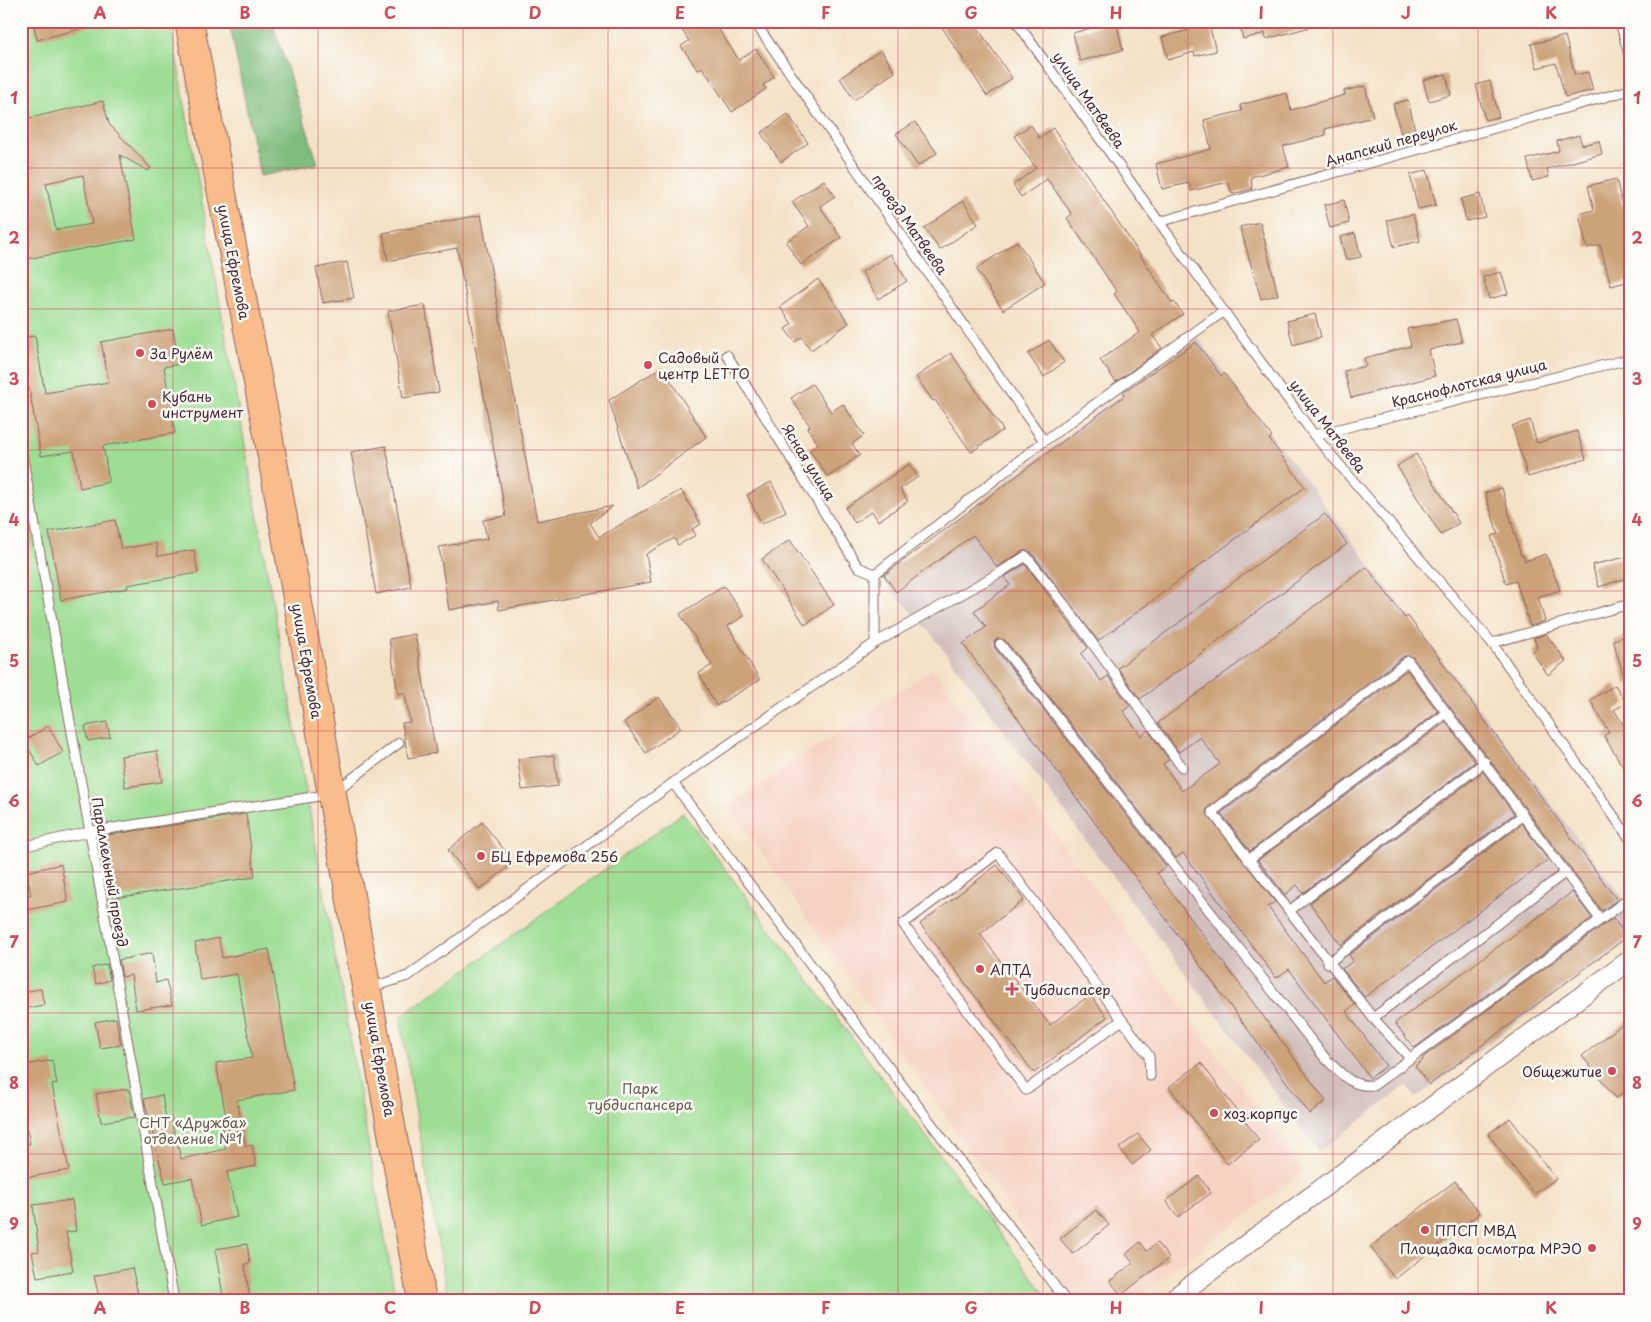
<svg xmlns="http://www.w3.org/2000/svg" width="1651" height="1322" font-family="'Playpen Sans',sans-serif">
  <rect width="100%" height="100%" fill="#fdfcf7"/>
  <filter id="ink" filterUnits="userSpaceOnUse"><feTurbulence type="fractalNoise" baseFrequency=".02" numOctaves="2"/><feDisplacementMap in="SourceGraphic" scale="10" xChannelSelector="R" yChannelSelector="G"/><feConvolveMatrix kernelMatrix="1 2 1 2 8 2 1 2 1" color-interpolation-filters="sRGB"/></filter>
  <filter id="wash" filterUnits="userSpaceOnUse"><feTurbulence type="fractalNoise" baseFrequency=".0096" numOctaves="4" result="noise"/><feDisplacementMap in="SourceGraphic" scale="20" xChannelSelector="R" yChannelSelector="G"/><feGaussianBlur stdDeviation="1.12" result="paint"/><feColorMatrix in="noise" values="0 0 0 0 0 0 0 0 0 0 0 0 0 0 0 0 0 1.4 0 .05"/><feComposite in="paint" operator="in"/></filter>
  <g filter="url(#wash)">
    <rect width="100%" height="100%" fill="#f4e2c7"/>
    <polygon fill="#f6d2c3" points="933,669 1303,1171 1133,1301 1074,1301 729,806"/>
    <polygon fill="#d1bfbd" points="1197,337 1630,908 1630,938 1416,1098 1407,1085 1319,1152 933,636 880,577"/>
    <g fill="#9dde94" stroke="#747e60">
      <polygon points="21,21 170,21 396,1301 21,1301"/>
      <polygon points="683,813 1050,1301 448,1301 400,1017"/>
    </g>
    <polygon fill="#7ebd7e" stroke="#646e54" points="229,21 272,21 318,164 260,176"/>
    <g id="blocks">
      <g fill="#cca279" fill-rule="evenodd">
        <polygon points="33,21 91,21 91,26 37,40"/>
        <polygon points="676,21 713,21 739,60 756,49 774,77 763,85 766,89 732,112 702,67 698,70 681,46 689,41"/>
        <polygon points="938,21 973,21 1012,78 987,96"/>
        <polygon points="1116,21 1123,50 1080,61 1073,33"/>
        <polygon points="1186,21 1208,21 1216,51 1195,56 1194,52 1168,60 1162,37 1189,30"/>
        <polygon points="1239,21 1314,21 1314,26 1266,39 1265,33 1243,39"/>
        <polygon points="1565,36 1575,75 1588,72 1593,90 1565,97 1556,63 1537,68 1531,44"/>
        <polygon points="881,50 895,72 854,100 840,78"/>
        <polygon points="1446,74 1451,95 1429,101 1423,80"/>
        <polygon points="1490,81 1499,117 1485,120 1476,85"/>
        <polygon points="1365,86 1373,117 1325,129 1326,135 1283,146 1289,167 1251,177 1252,189 1232,194 1228,182 1191,191 1189,183 1162,189 1156,164 1211,149 1204,120 1242,111 1240,105 1287,93 1291,110 1345,95 1344,91"/>
        <polygon points="1408,100 1415,130 1401,134 1393,104"/>
        <path d="M103,101L109,124L151,168L148,171L120,155L136,239L21,260V120ZM83,175L92,224L56,230L46,183Z"/>
        <polygon points="788,114 808,143 781,162 761,133"/>
        <polygon points="915,122 937,153 918,166 896,134"/>
        <polygon points="1031,125 1039,138 1053,128 1089,178 1172,303 1174,302 1183,314 1152,335 1162,348 1116,382 1100,360 1140,332 1114,294 1117,292 1067,218 1072,214 1047,179 1021,197 1013,185 1036,168 1014,136"/>
        <polygon points="1579,135 1582,145 1599,141 1602,154 1547,169 1549,177 1532,181 1527,159 1559,151 1557,141"/>
        <polygon points="1427,170 1436,205 1418,209 1410,175"/>
        <polygon points="1616,179 1630,237 1630,281 1611,286 1600,245 1587,248 1579,214 1594,210 1588,186"/>
        <polygon points="824,180 835,196 820,206 841,238 801,265 786,242 809,226 792,202"/>
        <polygon points="1480,194 1485,217 1466,221 1461,199"/>
        <polygon points="1344,200 1349,223 1330,228 1324,205"/>
        <polygon points="963,201 978,224 940,250 924,228"/>
        <polygon points="1413,214 1420,241 1394,247 1387,220"/>
        <polygon points="481,215 537,521 613,506 590,523 599,537 681,490 701,524 692,529 696,535 678,545 674,538 646,554 651,582 499,610 498,601 449,610 439,547 487,539 483,520 506,516 457,248 388,261 383,233"/>
        <polygon points="1260,222 1278,295 1261,299 1240,227"/>
        <polygon points="1355,233 1361,257 1346,260 1340,237"/>
        <polygon points="1017,241 1045,283 1003,310 976,269"/>
        <polygon points="891,254 907,281 878,299 862,272"/>
        <polygon points="347,262 354,298 323,303 316,268"/>
        <polygon points="1501,272 1508,294 1489,299 1483,277"/>
        <polygon points="818,279 849,323 811,350 802,337 795,342 785,329 792,324 780,307"/>
        <polygon points="425,305 439,392 403,398 388,311"/>
        <polygon points="1315,314 1321,337 1293,345 1287,321"/>
        <polygon points="1456,319 1462,342 1429,350 1435,376 1351,398 1344,371 1366,366 1364,358 1411,346 1407,329"/>
        <polygon points="173,329 179,364 164,367 168,391 175,401 172,415 175,433 103,446 109,482 80,488 74,451 41,456 29,388 21,390 21,338 35,336 45,393 109,382 101,342"/>
        <polygon points="1049,340 1064,362 1044,377 1028,354"/>
        <polygon points="1196,342 1221,376 1224,373 1272,437 1269,439 1305,487 1098,641 1031,552 1023,551 997,567 973,535 896,592 884,575 1125,395 1123,392"/>
        <polygon points="951,353 1003,430 971,452 935,400 933,401 916,377"/>
        <polygon points="662,367 706,437 637,488 609,400"/>
        <polygon points="812,384 831,412 843,404 864,435 852,444 860,455 828,477 809,450 818,444 808,428 810,426 791,398"/>
        <polygon points="1530,420 1537,443 1577,431 1586,459 1528,477 1512,426"/>
        <polygon points="386,446 411,587 376,594 351,452"/>
        <polygon points="1416,454 1459,523 1441,535 1397,466"/>
        <polygon points="909,464 918,477 900,489 908,501 878,521 872,511 855,523 845,508"/>
        <polygon points="771,482 786,511 762,524 747,495"/>
        <polygon points="1502,488 1521,556 1523,555 1525,561 1546,554 1560,590 1538,597 1545,621 1530,626 1516,581 1506,584 1491,536 1498,534 1485,493"/>
        <polygon points="1325,514 1347,544 1140,699 1118,668"/>
        <polygon points="115,520 121,549 156,543 158,556 194,550 198,573 127,585 128,588 61,600 49,532"/>
        <polygon points="790,540 834,605 805,625 762,559"/>
        <polygon points="1630,556 1630,577 1599,587 1592,565"/>
        <polygon points="1025,564 1088,648 1081,654 1101,681 1108,676 1130,706 1123,711 1141,736 1148,730 1169,760 1163,764 1182,791 1220,764 1200,737 1179,752 1158,723 1367,567 1405,618 1408,616 1617,900 1602,911 1413,657 1404,656 1208,807 1206,812 1275,902 1268,907 1324,982 1332,976 1355,1005 1346,1011 1386,1066 1370,1078 1289,969 1276,978 1183,853 1176,858 1005,640 997,639 994,642 995,648 1166,866 1157,873 1326,1101 1310,1114 963,644 986,627 974,611 1010,585 1004,577"/>
        <polygon points="724,586 744,616 728,626 760,680 716,706 699,673 712,665 680,614"/>
        <polygon points="415,634 436,753 408,758 402,723 410,722 405,693 398,694 389,639"/>
        <polygon points="1546,634 1566,661 1548,675 1532,652 1537,648 1534,638"/>
        <polygon points="1630,635 1630,683 1626,684 1613,640"/>
        <polygon points="1407,670 1438,712 1250,851 1221,813"/>
        <polygon points="1615,685 1626,703 1614,710 1630,735 1630,778 1604,736 1609,732 1590,700"/>
        <polygon points="659,697 681,728 646,753 624,722"/>
        <polygon points="107,722 110,737 88,741 85,726"/>
        <polygon points="1446,722 1475,762 1303,893 1297,885 1285,895 1258,860"/>
        <polygon points="48,726 63,752 39,766 24,741"/>
        <polygon points="157,751 162,782 125,787 121,756"/>
        <polygon points="554,755 558,786 522,790 518,759"/>
        <polygon points="1483,772 1514,814 1341,945 1310,903"/>
        <polygon points="246,814 255,877 114,898 103,839 108,835"/>
        <polygon points="482,822 514,862 480,890 448,850"/>
        <polygon points="1522,824 1548,860 1365,997 1342,969 1353,961 1349,955"/>
        <polygon points="61,864 68,902 21,911 21,896 31,895 27,872"/>
        <polygon points="997,865 1024,900 980,934 1050,1025 1090,995 1107,1017 1034,1073 920,924"/>
        <polygon points="1572,892 1592,918 1414,1048 1395,1023"/>
        <polygon points="1613,918 1627,937 1429,1085 1415,1066 1423,1060 1422,1058"/>
        <polygon points="219,938 222,958 269,949 294,1090 237,1100 246,1146 252,1145 256,1166 227,1172 237,1217 202,1225 192,1178 165,1183 144,1099 162,1095 166,1119 171,1118 181,1159 226,1149 222,1128 228,1127 216,1063 252,1058 237,974 200,980 195,943"/>
        <polygon points="152,953 156,983 166,980 172,1005 136,1010 131,975 122,977 119,960"/>
        <polygon points="107,964 110,980 96,984 92,968"/>
        <polygon points="41,989 44,1005 21,1009 21,992"/>
        <polygon points="116,1018 121,1045 100,1048 95,1022"/>
        <polygon points="1630,1018 1630,1087 1616,1098 1582,1056"/>
        <polygon points="52,1060 57,1084 52,1085 69,1170 24,1178 21,1146 30,1144 23,1108 21,1066"/>
        <polygon points="1201,1063 1259,1140 1227,1164 1169,1087"/>
        <polygon points="128,1089 135,1117 101,1122 96,1094"/>
        <polygon points="1510,1118 1556,1179 1534,1194 1488,1134"/>
        <polygon points="1138,1134 1151,1150 1132,1165 1119,1148"/>
        <polygon points="1199,1176 1211,1193 1178,1217 1166,1201"/>
        <polygon points="1455,1181 1480,1213 1395,1279 1370,1247"/>
        <polygon points="72,1200 76,1231 66,1232 73,1271 37,1277 32,1252 39,1251 33,1205"/>
        <polygon points="1096,1210 1109,1225 1073,1254 1060,1239"/>
        <polygon points="1140,1242 1147,1251 1157,1243 1169,1258 1121,1295 1110,1281 1133,1263 1126,1254"/>
        <polygon points="247,1244 250,1263 245,1264 250,1301 224,1301 215,1249"/>
        <polygon points="132,1268 139,1298 100,1301 94,1276"/>
      </g>
    </g>
  </g>
  <g filter="url(#ink)">
    <use href="#blocks" fill-opacity="0" stroke="#866362" stroke-width="1"/>
    <g fill="none" stroke-linecap="round" stroke-linejoin="round">
      <g stroke="#866362" stroke-width="11">
        <g id="service">
          <polyline points="754,21 1044,441"/>
          <polyline points="1016,21 1159,222 1314,435 1492,643 1630,839"/>
          <polyline points="1620,21 1630,59"/>
          <polyline points="1159,222 1630,90"/>
          <polyline points="727,355 858,567 875,574"/>
          <polyline points="1314,435 1630,359"/>
          <polyline points="21,448 174,1301"/>
          <polyline points="875,643 1001,572 1026,556 1064,604 1182,767"/>
          <polyline points="1492,643 1630,604"/>
          <path d="M1000,644L1325,1058C1341,1073 1351,1088 1374,1085L1630,898"/>
          <polyline points="673,783 1066,1301"/>
          <polyline points="21,847 88,832 332,794 399,743"/>
          <polyline points="1248,860 1447,713"/>
          <polyline points="1289,911 1485,762"/>
          <polyline points="1328,963 1523,815"/>
          <polyline points="369,988 408,976 673,783 875,643 875,574 1044,441 1224,311"/>
          <polyline points="1373,1018 1566,872"/>
          <polyline points="1122,1020 1026,1090 903,924 998,853 1149,1056 1150,1076"/>
          <polyline points="1410,1058 1373,1018 1212,812 1408,661 1600,919"/>
        </g>
      </g>
      <g stroke="#866362" stroke-width="21">
        <polyline id="minor" points="1170,1301 1630,960"/>
      </g>
      <g stroke="#866362" stroke-width="30">
        <polyline id="primary" points="189,21 268,434 422,1301"/>
      </g>
      <use href="#service" stroke="#fff" stroke-width="9"/>
      <use href="#minor" stroke="#fff" stroke-width="19"/>
      <use href="#primary" stroke="#fabc8b" stroke-width="28"/>
    </g>
  </g>
  <path fill="none" stroke="#d1495b" stroke-width="1" stroke-opacity="0.55" d="M173,21V1301M318,21V1301M463,21V1301M608,21V1301M753,21V1301M898,21V1301M1043,21V1301M1188,21V1301M1333,21V1301M1478,21V1301M21,168H1630M21,309H1630M21,450H1630M21,591H1630M21,731H1630M21,872H1630M21,1013H1630M21,1154H1630"/>
  <g fill="#d1495b" stroke="#fdfcf7" stroke-width="2">
    <circle cx="140" cy="353" r="5"/>
    <circle cx="648" cy="365" r="5"/>
    <circle cx="152" cy="404" r="5"/>
    <circle cx="481" cy="856" r="5"/>
    <circle cx="980" cy="969" r="5"/>
    <path d="M1009.5 981.5h5v5h5v5h-5v5h-5v-5h-5v-5h5z"/>
    <circle cx="1612" cy="1071" r="5"/>
    <circle cx="1214" cy="1113" r="5"/>
    <circle cx="1425" cy="1230" r="5"/>
    <circle cx="1592" cy="1248" r="5"/>
  </g>
  <g text-anchor="middle" dominant-baseline="central" stroke-width="5" stroke-linejoin="round" paint-order="stroke">
    <g font-size="14" fill="#4a1f2b" stroke="#fdfcf7">
      <text transform="translate(1089 100) rotate(55)">улица Матвеева</text>
      <text transform="translate(1391 143) rotate(-16)">Анапский переулок</text>
      <text transform="translate(910 224) rotate(55)">проезд Матвеева</text>
      <text transform="translate(234 262) rotate(79)">улица Ефремова</text>
      <text transform="translate(1469 383) rotate(-14)">Краснофлотская улица</text>
      <text transform="translate(1328 426) rotate(52)">улица Матвеева</text>
      <text transform="translate(809 462) rotate(58)">Ясная улица</text>
      <text transform="translate(307 661) rotate(80)">улица Ефремова</text>
      <text transform="translate(110 872) rotate(80)">Параллельный проезд</text>
      <text transform="translate(380 1059) rotate(80)">улица Ефремова</text>
    </g>
    <g font-size="14" fill="#4a1f2b" stroke="#fdfcf7" text-anchor="start">
      <text x="150" y="353">За Рулём</text>
      <text x="658" y="357">Садовый<tspan x="658" dy="16">центр LETTO</tspan></text>
      <text x="162" y="396">Кубань<tspan x="162" dy="16">инструмент</tspan></text>
      <text x="491" y="856">БЦ Ефремова 256</text>
      <text x="990" y="969">АПТД</text>
      <text x="1023" y="989">Тубдиспасер</text>
      <text x="1602" y="1071" text-anchor="end">Общежитие</text>
      <text x="1224" y="1113">хоз.корпус</text>
      <text x="1435" y="1230">ППСП МВД</text>
      <text x="1582" y="1248" text-anchor="end">Площадка осмотра МРЭО</text>
    </g>
    <g font-size="14" fill="#63584a" stroke="#fdfcf7">
      <text x="640" y="1088">Парк<tspan x="640" dy="16">тубдиспансера</tspan></text>
      <text x="193" y="1122">СНТ «Дружба»<tspan x="193" dy="16">отделение №1</tspan></text>
    </g>
  </g>
  <rect width="1651" height="1322" fill="none" stroke="#fdfcf7" stroke-width="55"/>
  <rect x="28" y="28" width="1596" height="1266" fill="none" stroke="#d1495b" stroke-width="2"/>
  <g font-size="16" text-anchor="middle" font-weight="bold" fill="#d1495b">
    <text x="100" y="19">A</text>
    <text x="245" y="19">B</text>
    <text x="390" y="19">C</text>
    <text x="535" y="19">D</text>
    <text x="680" y="19">E</text>
    <text x="826" y="19">F</text>
    <text x="971" y="19">G</text>
    <text x="1116" y="19">H</text>
    <text x="1261" y="19">I</text>
    <text x="1406" y="19">J</text>
    <text x="1551" y="19">K</text>
    <text x="14" y="104">1</text>
    <text x="1637" y="104">1</text>
    <text x="14" y="244">2</text>
    <text x="1637" y="244">2</text>
    <text x="14" y="385">3</text>
    <text x="1637" y="385">3</text>
    <text x="14" y="526">4</text>
    <text x="1637" y="526">4</text>
    <text x="14" y="667">5</text>
    <text x="1637" y="667">5</text>
    <text x="14" y="807">6</text>
    <text x="1637" y="807">6</text>
    <text x="14" y="948">7</text>
    <text x="1637" y="948">7</text>
    <text x="14" y="1089">8</text>
    <text x="1637" y="1089">8</text>
    <text x="14" y="1230">9</text>
    <text x="1637" y="1230">9</text>
    <text x="100" y="1314">A</text>
    <text x="245" y="1314">B</text>
    <text x="390" y="1314">C</text>
    <text x="535" y="1314">D</text>
    <text x="680" y="1314">E</text>
    <text x="826" y="1314">F</text>
    <text x="971" y="1314">G</text>
    <text x="1116" y="1314">H</text>
    <text x="1261" y="1314">I</text>
    <text x="1406" y="1314">J</text>
    <text x="1551" y="1314">K</text>
  </g>
</svg>
